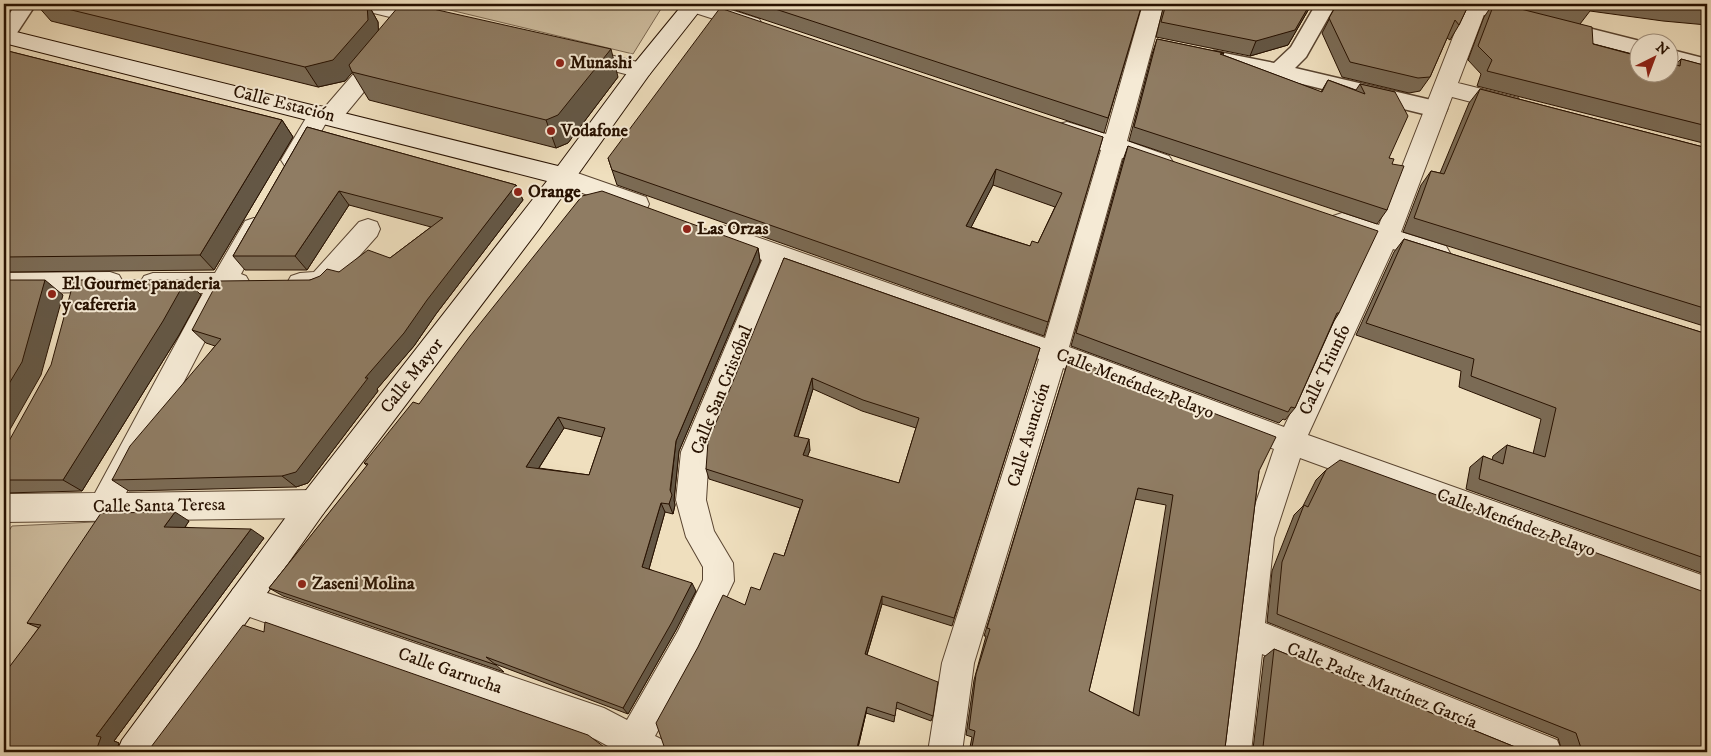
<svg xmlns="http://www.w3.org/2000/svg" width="1711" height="756" font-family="'IM FELL DW Pica',serif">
  <rect width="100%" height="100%" fill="#efdfbe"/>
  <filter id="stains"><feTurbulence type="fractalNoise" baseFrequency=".004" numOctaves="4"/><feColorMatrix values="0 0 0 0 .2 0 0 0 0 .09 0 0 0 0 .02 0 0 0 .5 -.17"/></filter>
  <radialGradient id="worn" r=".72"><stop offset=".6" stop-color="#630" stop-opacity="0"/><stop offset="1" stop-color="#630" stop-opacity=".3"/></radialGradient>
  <g fill="#cdbc9e" stroke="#7a664f">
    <polygon points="425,4 664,4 633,54"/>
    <polygon points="115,521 4,676 4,538 12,526"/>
  </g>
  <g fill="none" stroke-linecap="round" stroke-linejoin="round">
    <g stroke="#594430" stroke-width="3">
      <g id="pedestrian">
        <polygon points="16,4 36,4 11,42 4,44 4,22"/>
        <polygon points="1316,4 1336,4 1306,57 1295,68 1444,103 1447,109 1444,115 1436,117 1278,78 1214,65 1207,63 1204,58 1207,53 1214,51 1274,63 1291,47"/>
        <polygon points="1467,4 1493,4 1644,42 1638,42 1638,55 1469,11 1466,6"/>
        <polygon points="1668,49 1707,59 1707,73 1668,63"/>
      </g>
    </g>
    <g stroke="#594430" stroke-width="2">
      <g id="minor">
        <polygon points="353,4 392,4 439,15 442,20 439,25 431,27 357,9"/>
        <polygon points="683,4 712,4 759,19 762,24 759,29 751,31 686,10"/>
        <polygon points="1143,4 1164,4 1127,141 1169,156 1173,162 1169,168 1161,171 1122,158 1069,347 1284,427 1372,242 1333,230 1330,223 1333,216 1342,213 1379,225 1466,4 1488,4 1458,83 1518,98 1521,104 1518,110 1510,112 1452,97 1401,232 1446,246 1450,253 1446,260 1437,263 1393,249 1308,435 1707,577 1707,607 1300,458 1274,538 1265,623 1557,740 1562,752 1504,752 1262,654 1251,752 1217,752 1244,538 1274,449 1063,368 974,663 962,752 928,752 942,663 1039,359 785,268 709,452 706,500 714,531 733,563 734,581 700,653 655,736 663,740 668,752 619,752 595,739 233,611 228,600 233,589 244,585 604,708 627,720 678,631 703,580 703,567 686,537 676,500 681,452 762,260 713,242 709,235 713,228 722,225 731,228 1045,338 1101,150 1059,136 1055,130 1059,124 1067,122 1106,134"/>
        <polygon points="383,47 391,49 394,54 391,59 339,122 331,124 326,123 301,166 293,169 285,166 281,160 312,108 320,106 325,107 375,49"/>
        <polygon points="579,47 649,65 652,70 649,75 641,78 571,60 568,55 571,50"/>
        <polygon points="563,168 646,197 649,204 646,211 637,213 555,183 551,177 555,171"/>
        <polygon points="254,218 263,221 266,228 241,274 246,276 250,283 246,290 230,293 126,493 313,490 323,494 328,504 323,514 313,518 4,522 4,494 95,493 203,293 153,293 144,290 140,283 144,276 153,273 215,273 245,221"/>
        <path d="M368,219L377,222L380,229L377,236L330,289C317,294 304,295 291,290L287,283L291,276L300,273L314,272L359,222Z"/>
        <polygon points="110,272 119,275 123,282 119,289 110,292 4,293 4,273"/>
      </g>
    </g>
    <g stroke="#271100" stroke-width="2">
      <polygon id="secondary" points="683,4 705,4 649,75 539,229 323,514 154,752 117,752 122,740 303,494 547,181 4,43 4,29 558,166 633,65"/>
    </g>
    <use href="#pedestrian" fill="#f5ead5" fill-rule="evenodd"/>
    <use href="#minor" fill="#f5ead5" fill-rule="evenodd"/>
    <use href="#secondary" fill="#f5ead5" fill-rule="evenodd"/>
  </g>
  <g fill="#7b6b55" stroke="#271100" fill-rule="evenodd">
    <polygon points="36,4 368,4 378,22 378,31 618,77 568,143 556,148 369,100 352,72 345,81 318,87 51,21"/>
    <polygon points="731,4 1026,4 1028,9 1142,4 1104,133 732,9"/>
    <polygon points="1164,4 1314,4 1311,9 1310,7 1288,45 1250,56 1156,37"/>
    <polygon points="1337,4 1469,4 1459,25 1450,40 1447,38 1430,77 1420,91 1409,93 1342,77 1322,33"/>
    <polygon points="1493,4 1707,4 1707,25 1663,21 1590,11 1580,24 1593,44 1675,65 1681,59 1707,66 1707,144 1477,86 1481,74 1468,60 1484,17"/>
    <polygon points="1157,39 1224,53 1223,55 1321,92 1328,80 1356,90 1360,84 1395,92 1389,158 1392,164 1387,210 1377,224 1129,141 1152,54"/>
    <polygon points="4,50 282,120 293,137 214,270 4,272"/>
    <polygon points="1480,89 1707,148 1707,327 1403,232 1421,185 1431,171 1440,173 1469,103"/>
    <polygon points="307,127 516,185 523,200 436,314 414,346 377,389 378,391 308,483 296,487 129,491 112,480 215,346 206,343 192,330 310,280 390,258 431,227 349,205 307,270 245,270 233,256"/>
    <path d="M1103,137L1044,336L617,185L608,158ZM993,185L1055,207L1038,243L1030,246L971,227Z"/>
    <polygon points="1128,146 1339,313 1334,321 1295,408 1285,420 1283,419 1279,423 1071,346 1123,160"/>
    <polygon points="1404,239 1707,334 1707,575 1466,489 1470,467 1483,456 1492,460 1493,456 1507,445 1533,454 1541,419 1459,387 1461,371 1356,335 1394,252"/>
    <path d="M758,248L760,261L679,451L674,500L675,505L673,514L665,512L649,569L696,591L676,630L628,714L495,664L504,672L283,596L269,588L367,466L364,463L419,404ZM564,428L602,437L589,475L539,468Z"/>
    <path d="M784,258L1040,348L952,626L882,604L867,655L933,716L931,721L896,708L894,722L866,713L857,752H666L745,605L760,590L784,556L800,508L709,479L706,469ZM813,389L862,411L916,428L899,483L807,457L810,450L798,437Z"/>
    <polygon points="186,280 201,295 179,335 82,491 4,493 4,450"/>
    <path d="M1069,358L1259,471L1225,748L1253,749L1264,657L1274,649L1520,749L1561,748L1558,738L1267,622L1272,571L1294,515L1303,506L1316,480L1326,470L1707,752H969L972,737L966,735L974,680L986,636H984ZM1135,499L1166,505L1133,713L1089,691Z"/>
    <polygon points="189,521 185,527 264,538 114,741 119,743 117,748 148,751 611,752 4,752 39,628 27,623"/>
  </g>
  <g fill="#645745" stroke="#271100">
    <polygon points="367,4 368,4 378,22 379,41 345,81 318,87 305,67"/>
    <polygon points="1310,4 1311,4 1310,7 1288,45 1250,56 1256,41"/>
    <polygon points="611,49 618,77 568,143 556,148 546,120"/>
    <polygon points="282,120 293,137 214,270 200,255"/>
    <polygon points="996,169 993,185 964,241 966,226"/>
    <polygon points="516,185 523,200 436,314 414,346 377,389 378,391 308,483 296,487 282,476 365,378"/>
    <polygon points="339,191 349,205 307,270 295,256"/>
    <polygon points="758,248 760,261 679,451 674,500 675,505 673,514 669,504 676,441"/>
    <polygon points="45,280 63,295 41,375 4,440 4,392"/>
    <polygon points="186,280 201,295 179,335 82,491 63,480"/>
    <polygon points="812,378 813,389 795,446 794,436"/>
    <polygon points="558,417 564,428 533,477 526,467"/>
    <polygon points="809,439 810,450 804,466 803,455"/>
    <polygon points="661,503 665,512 647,576 642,567"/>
    <polygon points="175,512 189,521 179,536 164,527"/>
    <polygon points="251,529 264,538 114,741 119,743 116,752 97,748 96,736"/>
    <polygon points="692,583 696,591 676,630 628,714 623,708"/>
    <polygon points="882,596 882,604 865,661 865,654"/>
    <polygon points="867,707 866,713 857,752 856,752"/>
  </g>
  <g fill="#8f7c63" stroke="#271100" fill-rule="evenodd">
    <polygon points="47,4 367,4 368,20 333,60 305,67"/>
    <polygon points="411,4 611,49 558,115 546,120 352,72 349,65 399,6"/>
    <polygon points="760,4 1026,4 1028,9 1044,4 1142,4 1108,118"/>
    <polygon points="1166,4 1310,4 1295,30 1256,41 1161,22"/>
    <polygon points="1337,4 1469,4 1459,25 1455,20 1430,77 1418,78 1350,62 1329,18"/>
    <polygon points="1494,4 1501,4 1592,27 1593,44 1638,56 1638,72 1668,72 1668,63 1680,66 1681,59 1707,66 1707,126 1487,71 1492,60 1478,46"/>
    <polygon points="1570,4 1591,4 1591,9"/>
    <polygon points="1657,4 1707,4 1707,9 1676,6"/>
    <path d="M720,8L1103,137L1048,322L612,170L608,158ZM996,169L1062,193L1038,243L1032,241L1030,246L966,226Z"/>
    <polygon points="1157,39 1224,53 1220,54 1322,92 1328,80 1365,94 1360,84 1395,92 1408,116 1389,158 1394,159 1392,164 1404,166 1387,210 1134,127"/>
    <polygon points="4,50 282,120 200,255 4,257"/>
    <polygon points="1480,89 1707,148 1707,309 1414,218 1431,171 1444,174"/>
    <polygon points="307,127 516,185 427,300 404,333 365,378 368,378 296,472 282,476 112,480 130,446 221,339 192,330 218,281 310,280 320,276 327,269 339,272 368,250 390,258 443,218 339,191 295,256 233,256"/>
    <polygon points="1128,146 1378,231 1339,313 1337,313 1295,408 1291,407 1288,412 1076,333"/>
    <path d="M602,191L758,248L676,441L670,490L672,495L669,504L661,503L642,567L692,583L672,622L623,708L486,657L496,665L269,588L368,464L364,463L413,402L419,404L470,336L582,196ZM558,417L605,428L589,475L526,467Z"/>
    <polygon points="1404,239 1707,334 1707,559 1479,479 1483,456 1503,464 1507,445 1545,457 1556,408 1471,376 1474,359 1366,323"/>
    <path d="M784,258L1040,348L954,618L882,596L865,654L938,682L933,716L897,702L895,716L867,707L856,752H666L656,723L698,647L723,595L745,605L751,587L760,590L774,553L784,556L803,500L706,469L708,442ZM812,378L863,400L919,418L899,483L803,455L809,439L794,436Z"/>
    <polygon points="4,280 45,280 22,362 4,392"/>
    <polygon points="74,280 186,280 163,321 63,480 4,480 4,450 51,365"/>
    <path d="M1069,358L1276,437L1259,471L1225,748L1261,749L1263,747L1274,649L1520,749L1581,748L1576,733L1277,614L1282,562L1304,505L1308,507L1326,470L1340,460L1707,593V752H971L975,731L969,729L976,674L990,629L987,628ZM1138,488L1173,495L1139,716L1089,691Z"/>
    <polygon points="175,512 164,527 251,529 96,736 101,737 97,748 138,748 148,751 243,625 264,632 265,622 588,735 611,752 4,752 4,674 41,625 27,623 101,513"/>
  </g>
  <g fill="#8f2418" stroke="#f5ead5" stroke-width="2">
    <circle cx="560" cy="63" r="5"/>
    <circle cx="551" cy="131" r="5"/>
    <circle cx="518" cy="192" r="5"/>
    <circle cx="687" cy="229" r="5"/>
    <circle cx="52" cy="294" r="5"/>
    <circle cx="302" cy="584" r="5"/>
  </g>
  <g text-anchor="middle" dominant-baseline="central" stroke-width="4" stroke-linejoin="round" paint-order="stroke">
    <g font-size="18" font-weight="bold" fill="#271100" stroke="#f5ead5" text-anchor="start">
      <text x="570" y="63">Munashi</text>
      <text x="561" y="131">Vodafone</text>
      <text x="528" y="192">Orange</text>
      <text x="697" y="229">Las Orzas</text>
      <text x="62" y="284">El Gourmet panaderia<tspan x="62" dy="21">y cafereria</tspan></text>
      <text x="312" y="584">Zaseni Molina</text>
    </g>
    <g font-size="18" fill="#271100" stroke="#f5ead5">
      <text transform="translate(284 104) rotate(14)">Calle Estación</text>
      <text transform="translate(1325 370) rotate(-65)">Calle Triunfo</text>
      <text transform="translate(412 376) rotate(-52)">Calle Mayor</text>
      <text transform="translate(1135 384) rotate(21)">Calle Menéndez Pelayo</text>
      <text transform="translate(722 390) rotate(-68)">Calle San Cristóbal</text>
      <text transform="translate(1029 435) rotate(-73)">Calle Asunción</text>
      <text transform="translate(159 506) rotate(-1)">Calle Santa Teresa</text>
      <text transform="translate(1516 523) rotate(20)">Calle Menéndez Pelayo</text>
      <text transform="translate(450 671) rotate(19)">Calle Garrucha</text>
      <text transform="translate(1382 686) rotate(22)">Calle Padre Martínez García</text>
    </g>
  </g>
  <rect width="1711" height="756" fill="none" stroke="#efdfbe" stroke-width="20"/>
  <rect x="5" y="5" width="1701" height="746" fill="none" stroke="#271100" stroke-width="2.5"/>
  <rect x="10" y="10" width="1691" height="736" fill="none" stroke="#271100"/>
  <g transform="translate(1654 58) rotate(42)"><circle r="24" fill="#f5ead5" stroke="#a39380"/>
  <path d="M0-4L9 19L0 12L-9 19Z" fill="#8f2418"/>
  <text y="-8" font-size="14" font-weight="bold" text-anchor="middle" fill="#271100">N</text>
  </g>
  <rect width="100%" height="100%" filter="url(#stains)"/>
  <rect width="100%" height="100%" fill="url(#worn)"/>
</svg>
